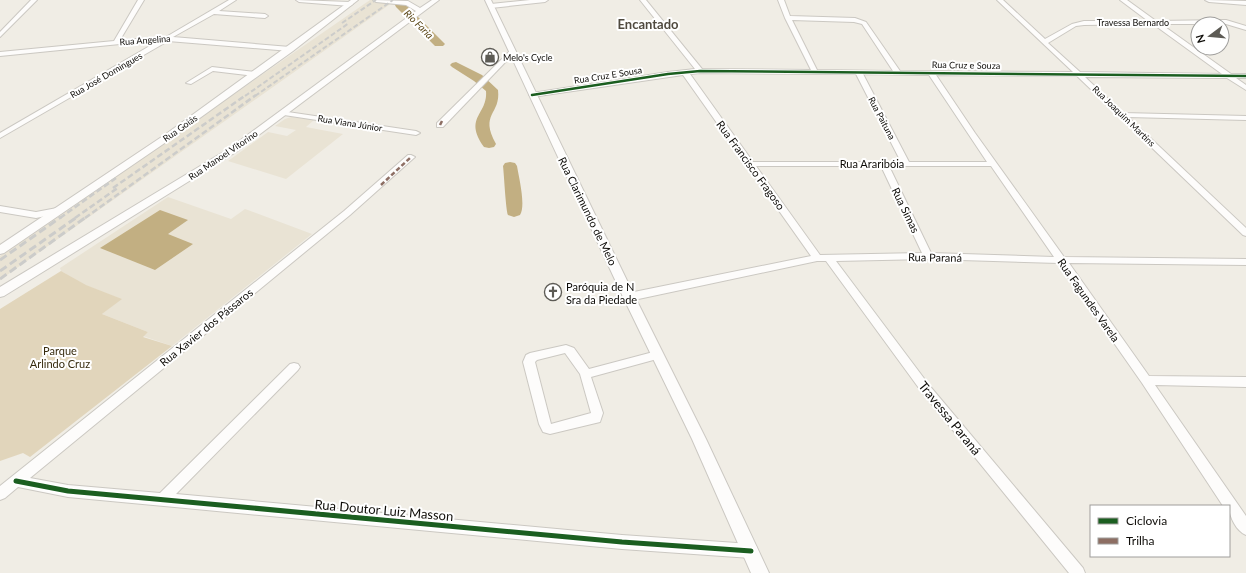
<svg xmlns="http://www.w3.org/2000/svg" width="1246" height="573" font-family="Lato,sans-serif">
  <rect width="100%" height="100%" fill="#f0ede5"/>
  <g fill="#e9e3d4">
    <polygon points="370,0 396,0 0,280 0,256"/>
    <polygon points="291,117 314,120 306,127 343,134 286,179 228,161 268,132 287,136 296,130 275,126 285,119"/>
    <polygon points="168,197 231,219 245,209 312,234 172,346 143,336 148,332 102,314 121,299 85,285 61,271 60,268"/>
  </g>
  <polygon fill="#e1d5bb" points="61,271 86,285 122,299 102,314 148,332 143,337 172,346 30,457 23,453 0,461 0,309"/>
  <polygon fill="#c2af82" points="160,210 188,220 168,234 193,244 155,270 100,248"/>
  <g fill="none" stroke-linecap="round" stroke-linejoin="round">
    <g fill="#c2af82" fill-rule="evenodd">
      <polygon points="400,2 404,3 445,44 443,46 435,46 396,7 395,5 396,3"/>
      <path d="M456,62L482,75L498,90C501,115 479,113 496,144L494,147L489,148L484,147C463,117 488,115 486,91L474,81L452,67L450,65L452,63Z"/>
      <path d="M510,162L515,163L517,166C519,178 526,206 520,215L514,217L508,215C506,212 504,174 503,166L505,163Z"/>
    </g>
    <g stroke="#cbc8c2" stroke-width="2">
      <g id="minor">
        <polygon points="31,0 37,0 0,37 0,32"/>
        <polygon points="138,0 144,0 120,40 166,37 229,0 236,0 219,11 265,14 268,16 265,18 214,14 173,37 290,47 293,49 290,51 168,41 0,138 0,133 160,40 0,56 0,52 114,41"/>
        <polygon points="296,0 350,2 353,4 350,6 299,2"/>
        <polygon points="530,0 548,0 545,2 491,8 488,6 491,4"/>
        <path d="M640,0H646L702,69L811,70L785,18L778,0H784L790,16L855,18L866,22L900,71L1073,72L997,0H1003L1045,39L1072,24L1084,21H1148L1120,0H1127L1156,21L1226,20L1246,26V30L1226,24H1161L1231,74H1246V78H1236L1246,85V90L1227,78L1085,77L1123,113L1246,116V120L1128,117L1246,228V236L1243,235L1077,76L936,75L975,133L1064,257L1246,259V265L1069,263L1149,376L1246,377V387L1155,385L1246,516V535C1236,531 1229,516 1229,506H1223L1142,383L1058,263L928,259L836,261L929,385L1083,568L1085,573H1069L921,391L826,261H817L629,301L625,299L624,297L625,295L629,293L811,256L683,75L532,97L529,95L532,93L668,72L695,69ZM792,20L854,22L862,24L893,71L817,70ZM1153,24L1222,74L1080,72L1048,43L1076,26L1084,25ZM700,73L856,74L901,162H753L690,74ZM863,74L929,75L987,162H909ZM756,166H881L922,253L820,255ZM889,166H991L1054,257L931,253Z"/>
        <polygon points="510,51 515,52 443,127 437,127 437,123"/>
        <polygon points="212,67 255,72 258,74 255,76 213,71 191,84 186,83"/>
        <polygon points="281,111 416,131 420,133 416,135 284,115 280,113"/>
        <polygon points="408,155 411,155 415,157 350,215 30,478 68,485 160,493 290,364 294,363 298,364 300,367 298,370 176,494 622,535 751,544 756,546 758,551 756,556 751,558 622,549 68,497 18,487 5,498 0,500 0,486 344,211"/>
        <polygon points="0,206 36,212 57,208 61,211 60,213 36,218 0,212"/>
        <path d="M566,345L574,348L589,369L657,351L661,352L663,355L661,358L657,359L591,377L603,413L600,422L550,434L543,432L539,424L523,362L526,355L530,353ZM565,353L580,374L591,413L551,424L535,362L537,360Z"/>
      </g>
    </g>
    <g stroke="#cbc8c2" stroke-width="2">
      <g id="major">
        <polygon points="351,0 358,0 293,51 172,138 4,253 0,254 0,245 166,134"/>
        <polygon points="373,0 408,1 420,8 432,0 439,0 236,152 4,296 0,297 0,287 230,148 416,11 406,5 376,2"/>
        <polygon points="485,0 491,0 635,297 706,439 769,573 751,573 692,439 623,297"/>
      </g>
    </g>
    <g stroke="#cbc8c2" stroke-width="2">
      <polygon id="highway" points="1205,0 1246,1 1246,5 1209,2"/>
    </g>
    <use href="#minor" fill="#fdfcfb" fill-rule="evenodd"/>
    <use href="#major" fill="#fdfcfb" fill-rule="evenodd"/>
    <use href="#highway" fill="#fdfcfb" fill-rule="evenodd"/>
    <g stroke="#ccccca" stroke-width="2" stroke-dasharray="5 2.5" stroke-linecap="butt">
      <polyline points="342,23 376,0"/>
      <polyline points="245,96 349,23"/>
      <polyline points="255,96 393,0"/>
    </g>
    <g stroke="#ccccca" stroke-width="2.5" stroke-dasharray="6 3" stroke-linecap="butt">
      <polyline points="113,188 246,95"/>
      <polyline points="60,218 116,178"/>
      <polyline points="75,218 119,187"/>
      <polyline points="85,218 256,95"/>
    </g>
    <g stroke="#ccccca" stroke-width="3" stroke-dasharray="8 4" stroke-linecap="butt">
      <polyline points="0,260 61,217"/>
      <polyline points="0,271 77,217"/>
      <polyline points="0,279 86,217"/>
    </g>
    <g stroke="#8d6e63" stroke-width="2.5" stroke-dasharray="4.5 2.5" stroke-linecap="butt">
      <polyline points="440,125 442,121"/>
      <polyline points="381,185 411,157"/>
    </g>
    <g stroke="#fff" stroke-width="4">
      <polyline id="cycleway-far1" points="532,95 668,74 700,71 1246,76"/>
    </g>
    <g stroke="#fff" stroke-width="8">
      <polyline id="cycleway" points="16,481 68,491 622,542 751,551"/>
    </g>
    <use href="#cycleway-far1" stroke="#1b5e20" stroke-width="2.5"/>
    <use href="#cycleway" stroke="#1b5e20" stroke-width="5"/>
  </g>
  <defs>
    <g id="shop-ring" transform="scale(0.9)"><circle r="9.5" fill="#fff" stroke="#5d5b55" stroke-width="1.5"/><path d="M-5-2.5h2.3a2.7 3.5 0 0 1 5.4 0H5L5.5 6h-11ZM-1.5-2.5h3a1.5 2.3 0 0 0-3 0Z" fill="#5d5b55"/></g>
    <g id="church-ring" transform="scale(0.9)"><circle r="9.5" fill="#fff" stroke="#5d5b55" stroke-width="1.5"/><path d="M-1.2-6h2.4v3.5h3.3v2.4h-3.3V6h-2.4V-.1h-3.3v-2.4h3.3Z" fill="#5d5b55"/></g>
  </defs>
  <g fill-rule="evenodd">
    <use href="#shop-ring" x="490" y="57"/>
    <use href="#church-ring" x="553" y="292"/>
  </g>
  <g text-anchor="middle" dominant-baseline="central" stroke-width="4" stroke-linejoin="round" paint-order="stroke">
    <g font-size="9" fill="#0e0c08" stroke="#fff">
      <text x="1133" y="22">Travessa Bernardo</text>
      <text transform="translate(145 40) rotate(-4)">Rua Angelina</text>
      <text transform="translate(966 65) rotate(1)">Rua Cruz e Souza</text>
      <text transform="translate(106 75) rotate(-30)">Rua José Domingues</text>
      <text transform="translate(608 75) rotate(-9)">Rua Cruz E Sousa</text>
      <text transform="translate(1124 116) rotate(44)">Rua Joaquim Martins</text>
      <text transform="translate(882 118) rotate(62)">Rua Paituna</text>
      <text transform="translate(350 123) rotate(9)">Rua Viana Júnior</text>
      <text transform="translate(180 128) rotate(-35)">Rua Goiás</text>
      <text transform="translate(223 155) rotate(-34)">Rua Manoel Vitorino</text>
    </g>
    <g font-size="9" fill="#0e0c08" stroke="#fff" text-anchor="start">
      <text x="503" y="57">Melo's Cycle</text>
    </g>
    <g font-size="10" font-style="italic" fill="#5a4616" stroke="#fff">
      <text transform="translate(419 24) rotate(45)">Rio Faria</text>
    </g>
    <g font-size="11" fill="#0e0c08" stroke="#fff">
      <text x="872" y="163">Rua Araribóia</text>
      <text transform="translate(751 165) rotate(54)">Rua Francisco Fragoso</text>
      <text transform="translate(906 210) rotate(64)">Rua Simas</text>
      <text transform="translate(588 211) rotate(64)">Rua Clarimundo de Melo</text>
      <text transform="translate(935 257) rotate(1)">Rua Paraná</text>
      <text transform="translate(1089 300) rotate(55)">Rua Fagundes Varela</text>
      <text transform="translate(206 327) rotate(-39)">Rua Xavier dos Pássaros</text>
    </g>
    <g font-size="11" fill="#0e0c08" stroke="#fff" text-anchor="start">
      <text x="566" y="286">Paróquia de N<tspan x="566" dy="13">Sra da Piedade</tspan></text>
    </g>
    <g font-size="11" fill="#372b0e" stroke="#fff">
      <text x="60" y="350">Parque<tspan x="60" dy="13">Arlindo Cruz</tspan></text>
    </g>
    <g font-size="13" font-weight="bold" fill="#504a3f" stroke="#fff">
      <text x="648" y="24">Encantado</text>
    </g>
    <g font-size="13" fill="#0e0c08" stroke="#fff">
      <text transform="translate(950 418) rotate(51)">Travessa Paraná</text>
      <text transform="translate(384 510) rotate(5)">Rua Doutor Luiz Masson</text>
    </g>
  </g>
  <rect x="1090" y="505" width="140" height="52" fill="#ffffff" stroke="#9f9e9c"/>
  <rect x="1098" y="518" width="20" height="6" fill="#1b5e20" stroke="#9f9e9c"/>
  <text x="1126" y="525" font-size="12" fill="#0e0c08">Ciclovia</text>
  <rect x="1098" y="538" width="20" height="6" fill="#8d6e63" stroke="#9f9e9c"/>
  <text x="1126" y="545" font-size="12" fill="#0e0c08">Trilha</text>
  <g transform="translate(1210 36) rotate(254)"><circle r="19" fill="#ffffff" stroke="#9f9e9c"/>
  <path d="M0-3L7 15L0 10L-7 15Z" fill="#5d5b55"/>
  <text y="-6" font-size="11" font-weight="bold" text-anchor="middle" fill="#0e0c08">N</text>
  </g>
</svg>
